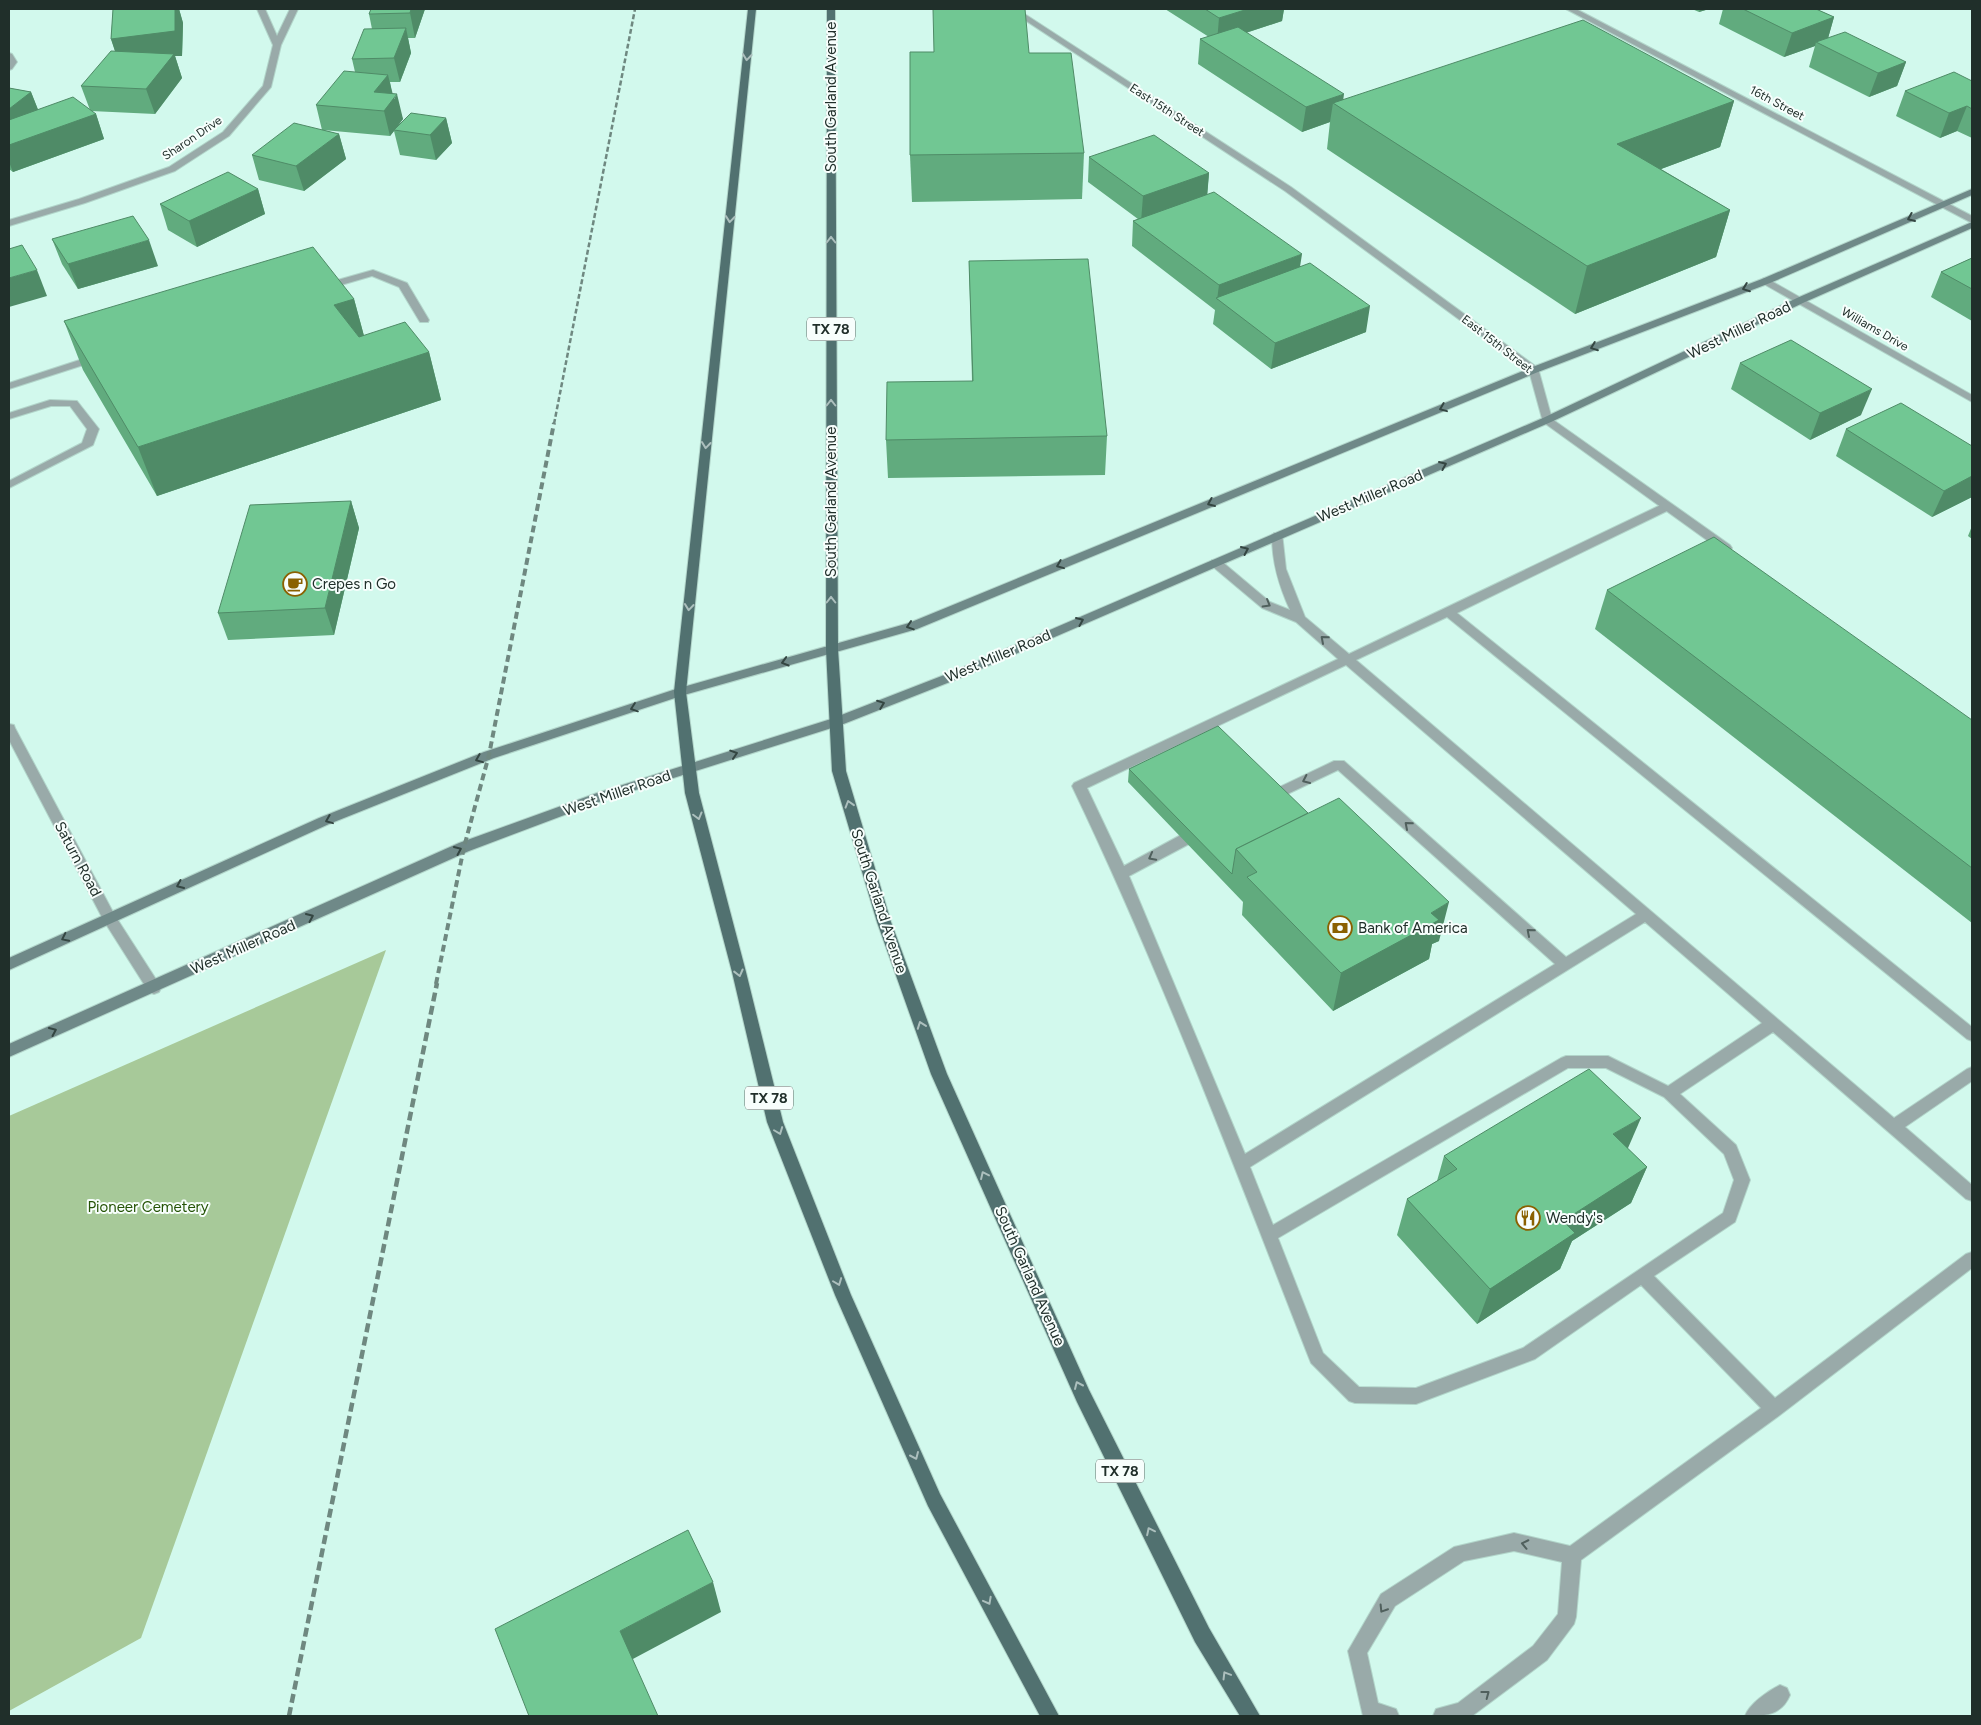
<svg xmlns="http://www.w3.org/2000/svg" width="1981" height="1725" font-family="Figtree,sans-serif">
  <rect width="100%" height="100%" fill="#d2f9ed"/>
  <polygon fill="#a7c999" points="386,950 141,1638 9,1711 9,1116"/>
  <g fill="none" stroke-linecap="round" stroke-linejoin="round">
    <g stroke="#b2d5ca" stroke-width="2">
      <g id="service">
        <polygon points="9,53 12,54 17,62 12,69 9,70"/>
        <polygon points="373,270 407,283 429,320 428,322 420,322 399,287 372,276 324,290 319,287 320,285"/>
        <polygon points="98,354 103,357 102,359 9,389 9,383"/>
        <polygon points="50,400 77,401 99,429 93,445 9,488 9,481 82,443 87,429 70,406 51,406 9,419 9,413"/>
        <path d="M1667,502L1673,506L1671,509L1457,613L1972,1027V1041L1967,1039L1447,617L1356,660L1894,1118L1967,1069L1972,1067V1081L1905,1127L1972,1185V1201L1966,1199L1773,1032L1680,1094L1736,1145L1750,1180L1735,1222L1654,1276L1775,1398L1966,1254L1972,1252V1268L1780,1415L1581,1560L1576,1617L1574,1624L1547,1660L1472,1716H1433L1436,1709L1458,1703L1533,1646L1558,1614L1562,1562L1514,1551L1464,1561L1395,1606L1367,1653L1378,1703L1396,1709L1399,1716H1363L1348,1651L1381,1594L1454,1547L1514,1533L1570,1546L1761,1408L1641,1285L1535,1359L1416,1404L1355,1403L1349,1401L1311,1363L1309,1358C1234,1166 1161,972 1072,786L1074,783L1338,659L1296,622L1262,608L1212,566L1210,563L1212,560H1220L1270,602L1290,610C1279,586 1272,563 1272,536L1274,533H1282L1286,569L1305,617L1349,654ZM1346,665L1636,914L1566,957L1344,761H1334L1269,792L1267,795L1269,798H1279L1338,770L1555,964L1245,1154L1129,876L1189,844L1191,840L1189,836H1179L1124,866L1087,788ZM1645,922L1762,1023L1668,1086L1608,1056H1566L1561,1058L1273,1225L1250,1167ZM1568,1068H1606L1664,1097L1724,1154L1734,1180L1723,1213L1523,1348L1416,1388L1359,1387L1323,1353L1278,1238Z"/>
        <path d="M1780,1685L1787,1688L1790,1695C1781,1716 1764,1716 1745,1716C1749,1704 1768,1691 1780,1685Z"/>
      </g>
    </g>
    <g stroke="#b2d5ca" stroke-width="2">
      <g id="minor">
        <polygon points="257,9 265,9 277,36 290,9 298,9 281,45 271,87 229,136 175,171 85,203 9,226 9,220 79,199 169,167 223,132 263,86 273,45"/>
        <polygon points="1008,9 1017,9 1291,187 1538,368 1552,419 1730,545 1732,548 1730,551 1722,551 1543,422 1529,371 1285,191"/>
        <polygon points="1566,9 1576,9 1972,216 1972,223"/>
        <polygon points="1766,278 1972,395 1972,402 1762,283 1762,279"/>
      </g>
    </g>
    <g stroke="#b2d5ca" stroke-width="2">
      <polygon id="tertiary" points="9,724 14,725 15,728 114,914 159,984 161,988 159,992 154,994 149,992 104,921 9,740"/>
    </g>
    <g stroke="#b2d5ca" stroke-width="2">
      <g id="secondary">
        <polygon points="1972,189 1972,195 1770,283 1538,372 917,629 684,695 494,758 329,824 9,970 9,958 319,818 484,752 676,689 909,623 1530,368 1762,279"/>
        <polygon points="1972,222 1972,228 1805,302 1551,422 960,678 841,725 607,799 469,851 9,1057 9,1044 459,843 597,793 831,719 952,672 1543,418 1797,298"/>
      </g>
    </g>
    <g stroke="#b2d5ca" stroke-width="2">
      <g id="primary">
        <polygon points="748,9 756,9 686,692 699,793 746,972 783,1122 851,1295 940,1494 1059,1716 1040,1716 928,1506 835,1295 767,1122 732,972 685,793 674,692"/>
        <polygon points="827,9 835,9 838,649 846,771 891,922 947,1074 1089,1390 1209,1628 1260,1716 1240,1716 1195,1642 1077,1402 931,1074 877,922 832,771 826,649"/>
      </g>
    </g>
    <use href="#service" fill="#99aaa9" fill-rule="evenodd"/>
    <use href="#minor" fill="#99aaa9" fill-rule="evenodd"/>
    <use href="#tertiary" fill="#99aaa9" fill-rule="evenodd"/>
    <use href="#secondary" fill="#6f8988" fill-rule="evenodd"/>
    <use href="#primary" fill="#517170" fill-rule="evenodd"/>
    <polyline stroke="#6f8880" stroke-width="2.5" stroke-dasharray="5 2.5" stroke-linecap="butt" points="554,424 635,9"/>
    <polyline stroke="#6f8880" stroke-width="4" stroke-dasharray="7 4" stroke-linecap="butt" points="436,984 464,847 489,755 554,423"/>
    <polyline stroke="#6f8880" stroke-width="4.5" stroke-dasharray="9 4.5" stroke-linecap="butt" points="289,1716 437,983"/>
  </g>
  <g fill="#61ab7e">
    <polygon points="113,9 179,9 183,23 182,56 175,56 182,78 155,114 91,111 96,114 104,139 13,172 9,169 9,88 31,92 38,110 90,110 81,86 115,51 111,39"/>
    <polygon points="425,9 415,38 408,38 411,53 400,82 390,82 392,94 403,119 398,125 446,118 452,143 436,160 400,155 394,131 390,136 323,130 339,134 346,159 304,191 259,180 252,155 322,130 316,105 355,72 352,59 372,29 369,14"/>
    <polygon points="1165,9 1284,9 1282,21 1246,33 1343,100 1734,101 1720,147 1661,169 1730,210 1716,257 1575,314 1327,149 1330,122 1302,132 1198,64 1200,39 1209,37"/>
    <polygon points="1692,9 1709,9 1699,12"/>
    <polygon points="1723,9 1816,9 1834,17 1828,38 1906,62 1897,86 1869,97 1809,67 1815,46 1784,57 1719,24"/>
    <polygon points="1029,53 1084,153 1082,199 912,202 910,155"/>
    <polygon points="1972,81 1972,138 1957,131 1940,138 1896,116 1905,91"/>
    <polygon points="1089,157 1209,173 1207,195 1300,267 1366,332 1271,369 1213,324 1215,310 1132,246 1133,221 1138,219 1088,182"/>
    <polygon points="258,189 265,214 197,247 168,230 160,204"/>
    <polygon points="52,239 158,266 78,289 62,264"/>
    <polygon points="1972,258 1972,321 1931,297 1941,272"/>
    <polygon points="969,261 1107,436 1105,475 888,478 886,440 972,381"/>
    <polygon points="354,299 364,336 429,352 441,400 157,496 83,370 64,321"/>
    <polygon points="1740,363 1861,415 1810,440 1731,389"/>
    <polygon points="1846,429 1972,446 1972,497 1932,517 1836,456"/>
    <polygon points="351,501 359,528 334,635 228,640 218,613"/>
    <polygon points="1972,526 1972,539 1968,536"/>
    <polygon points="1607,590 1972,720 1972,923 1595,629"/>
    <polygon points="1129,769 1439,941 1432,944 1429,959 1333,1011 1242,915 1243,902 1128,782"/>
    <polygon points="1628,1149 1647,1167 1631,1203 1572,1241 1560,1269 1477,1324 1397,1235 1407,1199 1437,1181 1444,1156"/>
  </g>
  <g fill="#4f8b67">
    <polygon points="175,9 179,9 183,23 182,56 175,56 182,78 155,114 146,89 119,63 111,39"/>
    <polygon points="411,9 425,9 415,38 410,13"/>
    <polygon points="1248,9 1284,9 1282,21 1217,42 1219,18"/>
    <polygon points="1700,9 1709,9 1699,12"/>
    <polygon points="1834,17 1827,42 1816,42 1815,46 1784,57 1792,33"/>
    <polygon points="406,28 411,53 400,82 394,58"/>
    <polygon points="1906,62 1897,86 1869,97 1878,73"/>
    <polygon points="388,75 394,99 397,94 403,119 395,130 394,130 394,131 390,136 384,111 374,92"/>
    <polygon points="31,92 41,117 16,136 9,118 9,109"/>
    <polygon points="1344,94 1342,109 1333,103 1330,122 1302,132 1306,107"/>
    <polygon points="1734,101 1720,147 1605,190 1617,144"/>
    <polygon points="1967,106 1957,131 1940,138 1949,113"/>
    <polygon points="96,114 104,139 13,172 9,162 9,145"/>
    <polygon points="446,118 452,143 436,160 430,135"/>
    <polygon points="339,134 346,159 304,191 296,166"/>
    <polygon points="1209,173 1207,198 1141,222 1143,196"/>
    <polygon points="258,189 265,214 197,247 189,221"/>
    <polygon points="1730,210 1716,257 1575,314 1587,266"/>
    <polygon points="149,240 158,266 78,289 68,264"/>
    <polygon points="1302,254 1298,280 1217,300 1219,285"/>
    <polygon points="37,270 47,296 9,307 9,278"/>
    <polygon points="354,299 367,347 334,305"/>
    <polygon points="1370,306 1366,332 1271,369 1275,343"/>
    <polygon points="429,352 441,400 157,496 138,447"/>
    <polygon points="1872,389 1861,415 1810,440 1820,413"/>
    <polygon points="1972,476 1972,497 1932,517 1944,491"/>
    <polygon points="351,501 359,528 334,635 325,608"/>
    <polygon points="1449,902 1439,941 1432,944 1429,959 1333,1011 1341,973 1431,913"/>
    <polygon points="1641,1118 1625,1155 1613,1134"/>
    <polygon points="1647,1167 1631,1203 1572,1241 1560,1269 1477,1324 1490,1289 1563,1221"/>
    <polygon points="713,1582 721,1612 631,1660 620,1631"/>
  </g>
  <g fill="#71c793" stroke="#4f8b67">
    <polygon points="113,9 175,9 175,31 111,39"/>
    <polygon points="371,9 411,9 410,13 369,14"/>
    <polygon points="933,9 1025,9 1029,53 1071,53 1084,153 910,155 910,52 934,52"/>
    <polygon points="1205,9 1248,9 1219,18"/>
    <polygon points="1743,9 1816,9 1834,17 1792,33"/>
    <polygon points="1583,20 1734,101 1617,144 1730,210 1587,266 1333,103"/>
    <polygon points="1238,27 1344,94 1306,107 1200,39"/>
    <polygon points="406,28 394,58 352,59 364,29"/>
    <polygon points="1845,32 1906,62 1878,73 1816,42"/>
    <polygon points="111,51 174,54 146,89 81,86"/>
    <polygon points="344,71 388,75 374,92 397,94 384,111 316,105"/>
    <polygon points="1954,72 1972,81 1972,109 1967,106 1949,113 1905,91"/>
    <polygon points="9,88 31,92 9,109"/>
    <polygon points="73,97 96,114 9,145 9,120"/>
    <polygon points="411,113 446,118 430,135 394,130"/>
    <polygon points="294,123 339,134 296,166 252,155"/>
    <polygon points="1154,135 1209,173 1143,196 1089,157"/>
    <polygon points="228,172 258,189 189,221 160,204"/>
    <polygon points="1214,192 1302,254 1219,285 1133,221"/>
    <polygon points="133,216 149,240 68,264 52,239"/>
    <polygon points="22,245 37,270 9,278 9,249"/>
    <polygon points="313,247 354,299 334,305 359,337 405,322 429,352 138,447 64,321"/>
    <polygon points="1972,258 1972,289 1941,272"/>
    <polygon points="1088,259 1107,436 886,440 887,382 973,381 969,261"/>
    <polygon points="1310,263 1370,306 1275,343 1216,298"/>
    <polygon points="1791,340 1872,389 1820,413 1740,363"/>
    <polygon points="1901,403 1972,446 1972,476 1944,491 1846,429"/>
    <polygon points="351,501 325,608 218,613 250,505"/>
    <polygon points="1714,537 1972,720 1972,868 1607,590"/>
    <polygon points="1218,726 1308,813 1236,849 1232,874 1129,769"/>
    <polygon points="1339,798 1449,902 1431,913 1439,920 1341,973 1247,877 1257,872 1236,849"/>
    <polygon points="1589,1069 1641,1118 1613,1134 1647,1167 1563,1221 1575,1233 1490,1289 1407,1199 1457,1169 1444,1156"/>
    <polygon points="688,1530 713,1582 620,1631 658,1716 529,1716 495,1629"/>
  </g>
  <defs><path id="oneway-chevron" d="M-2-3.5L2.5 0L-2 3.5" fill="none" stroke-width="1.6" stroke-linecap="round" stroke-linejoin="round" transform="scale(1.25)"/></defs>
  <g stroke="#acbfbd">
    <use href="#oneway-chevron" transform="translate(747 57) rotate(96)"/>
    <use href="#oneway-chevron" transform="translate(730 219) rotate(96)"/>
    <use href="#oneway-chevron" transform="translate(831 240) rotate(-90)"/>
    <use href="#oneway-chevron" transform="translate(831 403) rotate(-90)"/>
    <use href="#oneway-chevron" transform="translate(706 445) rotate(96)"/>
    <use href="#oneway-chevron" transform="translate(831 600) rotate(-90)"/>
    <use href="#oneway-chevron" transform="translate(689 607) rotate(96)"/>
    <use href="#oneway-chevron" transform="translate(849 804) rotate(-107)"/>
    <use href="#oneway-chevron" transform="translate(698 816) rotate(75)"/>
    <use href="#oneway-chevron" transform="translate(739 973) rotate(76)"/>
    <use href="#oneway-chevron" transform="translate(921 1025) rotate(-110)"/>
    <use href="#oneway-chevron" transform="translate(779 1131) rotate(69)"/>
    <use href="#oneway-chevron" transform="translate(984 1175) rotate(-115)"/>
    <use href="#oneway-chevron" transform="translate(838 1282) rotate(69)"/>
    <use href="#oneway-chevron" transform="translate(1078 1385) rotate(-114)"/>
    <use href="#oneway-chevron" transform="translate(915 1456) rotate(66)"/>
    <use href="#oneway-chevron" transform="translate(1150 1531) rotate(-116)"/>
    <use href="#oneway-chevron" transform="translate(988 1601) rotate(62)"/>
    <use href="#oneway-chevron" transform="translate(1226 1675) rotate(-121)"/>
  </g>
  <g stroke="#344642">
    <use href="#oneway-chevron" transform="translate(1911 218) rotate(157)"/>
    <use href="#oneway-chevron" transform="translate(1746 288) rotate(159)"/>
    <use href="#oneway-chevron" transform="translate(1594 347) rotate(159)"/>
    <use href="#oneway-chevron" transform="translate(1443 408) rotate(158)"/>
    <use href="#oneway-chevron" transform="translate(1443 465) rotate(-23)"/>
    <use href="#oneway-chevron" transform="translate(1211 503) rotate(157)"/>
    <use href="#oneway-chevron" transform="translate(1245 550) rotate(-24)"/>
    <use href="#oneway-chevron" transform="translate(1060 565) rotate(158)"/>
    <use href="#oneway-chevron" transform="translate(1080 621) rotate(-23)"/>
    <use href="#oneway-chevron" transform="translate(910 626) rotate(162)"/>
    <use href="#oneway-chevron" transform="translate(785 662) rotate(164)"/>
    <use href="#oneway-chevron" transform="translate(881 704) rotate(-21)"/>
    <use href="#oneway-chevron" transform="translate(634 708) rotate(161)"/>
    <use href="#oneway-chevron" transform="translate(734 754) rotate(-18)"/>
    <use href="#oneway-chevron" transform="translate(479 759) rotate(158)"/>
    <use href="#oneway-chevron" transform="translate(329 820) rotate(158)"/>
    <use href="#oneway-chevron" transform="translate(458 850) rotate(-24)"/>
    <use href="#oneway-chevron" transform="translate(180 885) rotate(156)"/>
    <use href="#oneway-chevron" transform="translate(310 917) rotate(-24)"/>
    <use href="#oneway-chevron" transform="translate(65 938) rotate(154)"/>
    <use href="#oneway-chevron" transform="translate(53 1031) rotate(-24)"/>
  </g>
  <g stroke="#50605d">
    <use href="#oneway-chevron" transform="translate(1267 604) rotate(30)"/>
    <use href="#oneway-chevron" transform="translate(1324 639) rotate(-139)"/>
    <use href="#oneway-chevron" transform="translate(1306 780) rotate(155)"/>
    <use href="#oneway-chevron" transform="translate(1408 825) rotate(-139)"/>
    <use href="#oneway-chevron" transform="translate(1152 857) rotate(152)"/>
    <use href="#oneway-chevron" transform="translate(1530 932) rotate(-139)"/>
    <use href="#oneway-chevron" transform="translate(1525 1544) rotate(-168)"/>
    <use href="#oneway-chevron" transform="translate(1383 1609) rotate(122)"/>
    <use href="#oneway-chevron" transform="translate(1486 1694) rotate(-37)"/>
  </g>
  <defs>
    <g id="cafe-ring" transform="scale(1.25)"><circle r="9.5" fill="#f7fefc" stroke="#8a6101" stroke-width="1.5"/><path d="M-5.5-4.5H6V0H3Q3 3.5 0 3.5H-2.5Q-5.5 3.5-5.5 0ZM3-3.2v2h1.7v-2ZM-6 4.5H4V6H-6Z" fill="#8a6101"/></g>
    <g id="bank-ring" transform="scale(1.25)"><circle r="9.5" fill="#f7fefc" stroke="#8a6101" stroke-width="1.5"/><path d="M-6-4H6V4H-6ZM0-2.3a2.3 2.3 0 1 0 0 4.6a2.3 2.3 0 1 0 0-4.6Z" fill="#8a6101"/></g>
    <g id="restaurant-ring" transform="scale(1.25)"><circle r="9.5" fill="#f7fefc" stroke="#8a6101" stroke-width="1.5"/><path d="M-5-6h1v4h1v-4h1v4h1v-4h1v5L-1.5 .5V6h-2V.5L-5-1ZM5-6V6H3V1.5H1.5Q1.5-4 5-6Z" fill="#8a6101"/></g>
  </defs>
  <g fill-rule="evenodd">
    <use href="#cafe-ring" x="295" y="584"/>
    <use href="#bank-ring" x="1340" y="928"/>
    <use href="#restaurant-ring" x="1528" y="1218"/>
  </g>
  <g text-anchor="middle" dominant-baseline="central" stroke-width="4" stroke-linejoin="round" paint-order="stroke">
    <g font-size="12" fill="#202f2a" stroke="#f7fefc">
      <text transform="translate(1777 103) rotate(28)">16th Street</text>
      <text transform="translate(1167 110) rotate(33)">East 15th Street</text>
      <text transform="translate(192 138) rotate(-34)">Sharon Drive</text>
      <text transform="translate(1875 329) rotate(30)">Williams Drive</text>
      <text transform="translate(1497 344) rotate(38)">East 15th Street</text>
    </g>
    <g fill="#f7fefc" stroke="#606d69" stroke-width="1">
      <rect x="807" y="317.5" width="48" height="23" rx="4"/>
      <rect x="745" y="1086.5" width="48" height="23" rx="4"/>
      <rect x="1096" y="1459.5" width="48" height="23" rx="4"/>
    </g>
    <g font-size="14" font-weight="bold" fill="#202f2a">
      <text x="831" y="329">TX 78</text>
      <text x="769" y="1098">TX 78</text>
      <text x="1120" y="1471">TX 78</text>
    </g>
    <g font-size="15" fill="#202f2a" stroke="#f7fefc">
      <text transform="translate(831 97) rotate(-90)">South Garland Avenue</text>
      <text transform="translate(1739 330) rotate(-26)">West Miller Road</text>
      <text transform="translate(1370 496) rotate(-23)">West Miller Road</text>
      <text transform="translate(831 502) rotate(-90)">South Garland Avenue</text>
      <text transform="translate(998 656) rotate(-23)">West Miller Road</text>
      <text transform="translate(617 793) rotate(-19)">West Miller Road</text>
      <text transform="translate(78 859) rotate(62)">Saturn Road</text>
      <text transform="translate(879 901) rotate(72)">South Garland Avenue</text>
      <text transform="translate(243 947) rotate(-24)">West Miller Road</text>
      <text transform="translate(1030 1276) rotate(66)">South Garland Avenue</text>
    </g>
    <g font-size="15" fill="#202f2a" stroke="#f7fefc" text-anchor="start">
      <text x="312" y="584">Crepes n Go</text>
      <text x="1358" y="928">Bank of America</text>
      <text x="1546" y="1218">Wendy's</text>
    </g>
    <g font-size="15" fill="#245305" stroke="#f7fefc">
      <text x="148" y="1207">Pioneer Cemetery</text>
    </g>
  </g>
  <rect width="1981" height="1725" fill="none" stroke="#202f2a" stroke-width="20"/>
</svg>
